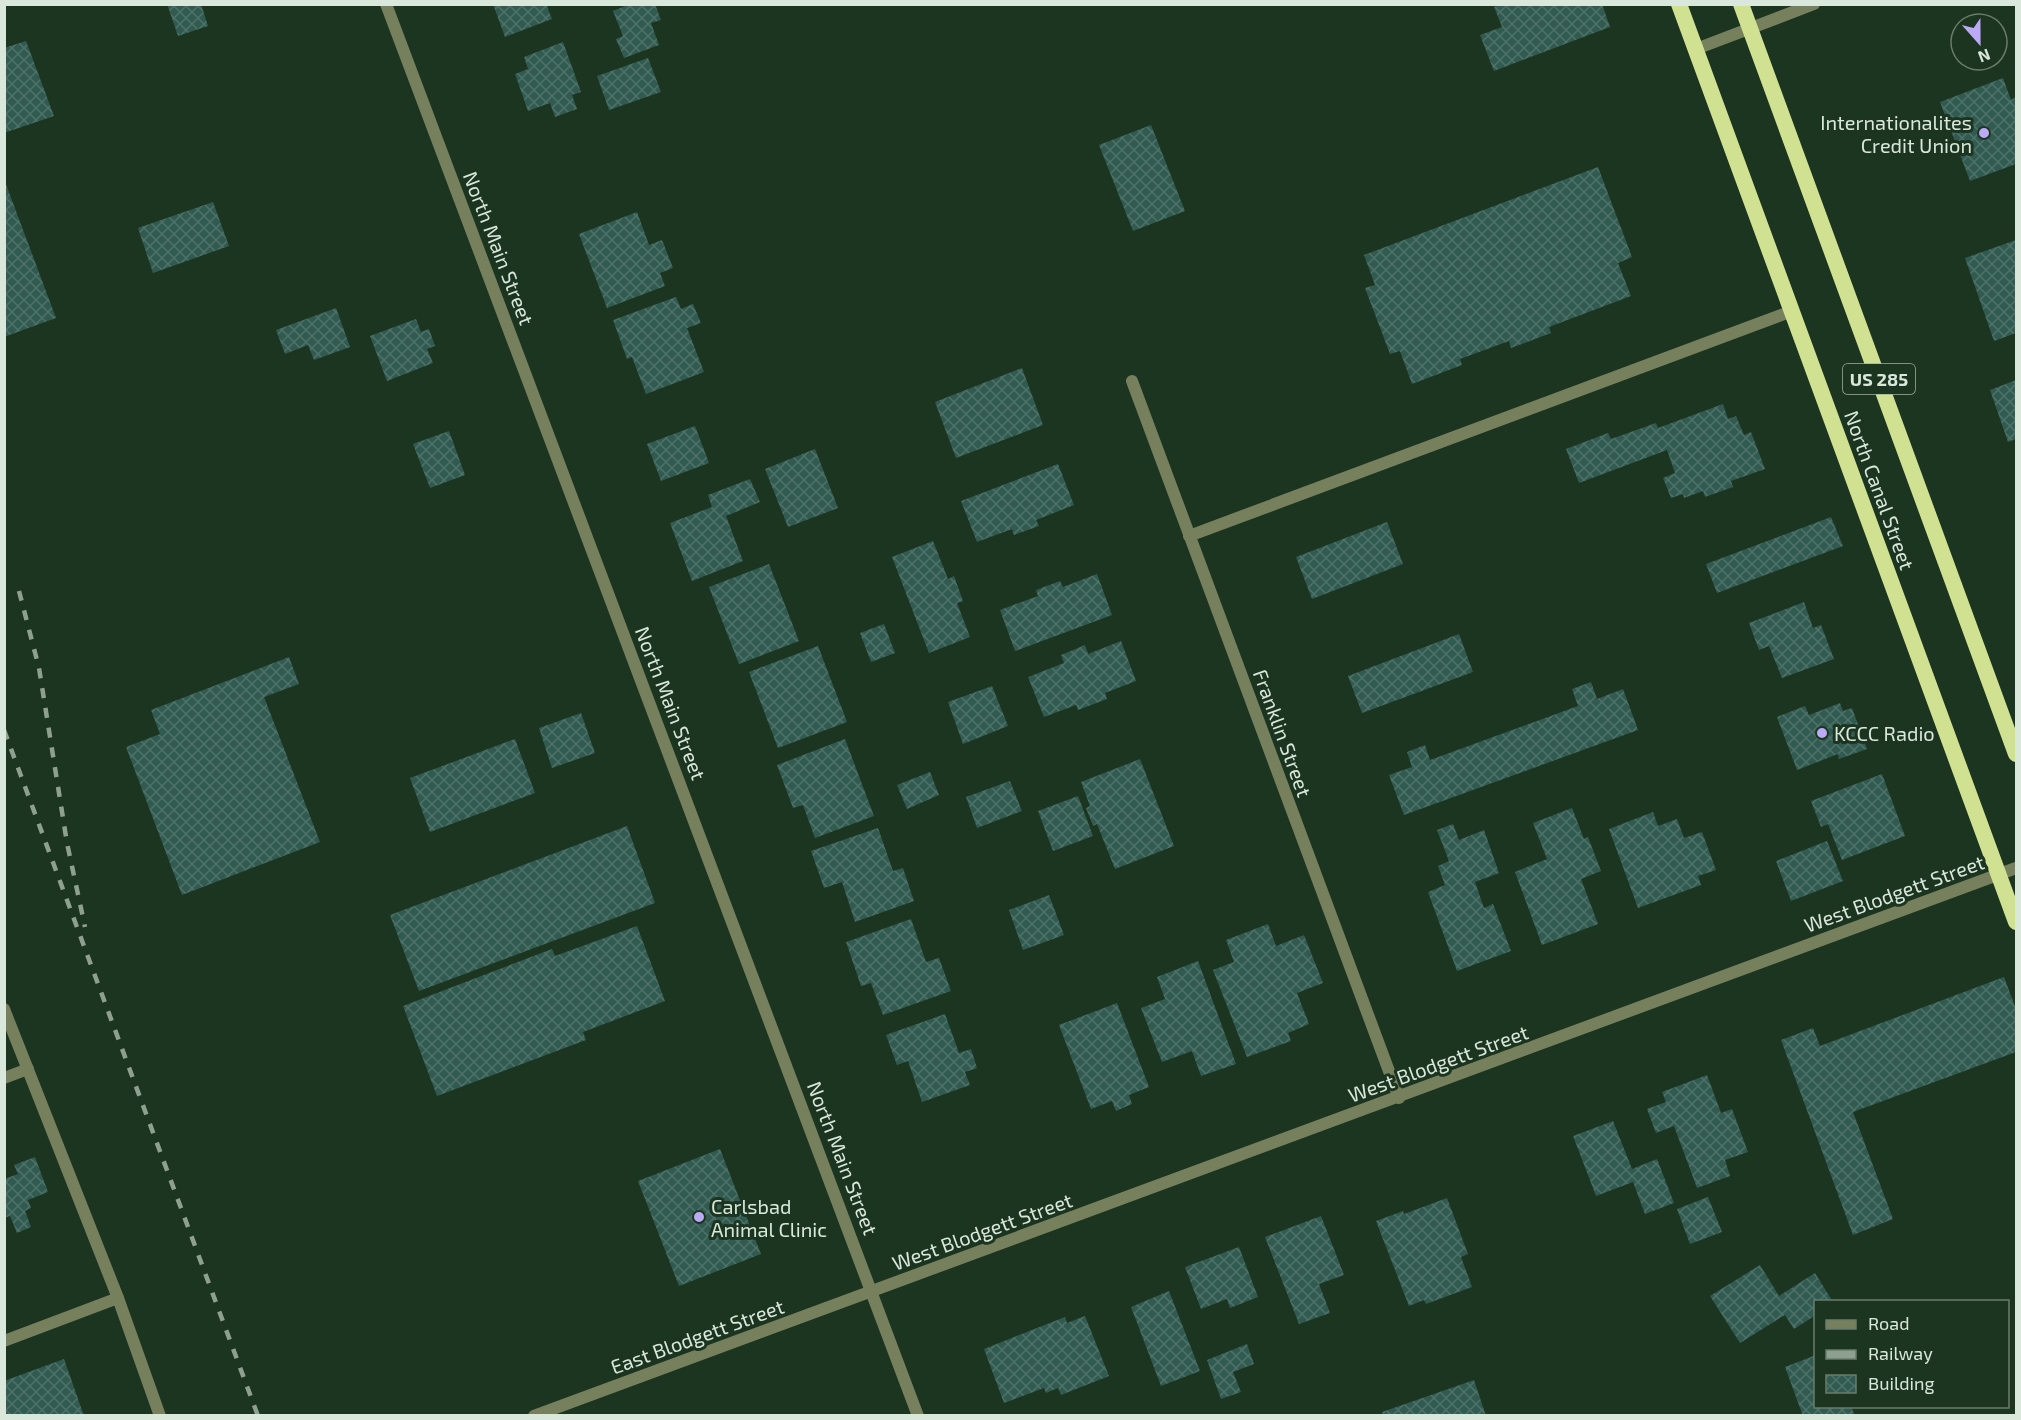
<svg xmlns="http://www.w3.org/2000/svg" width="2021" height="1420" font-family="'Exo 2',sans-serif">
  <defs>
    <pattern id="building-cross-hatch" width="8" height="8" patternUnits="userSpaceOnUse" patternTransform="scale(1.5)"><rect width="8" height="8" fill="#315a51"/><path d="M0 0l8 8M0 8l8-8" fill="none" stroke="#4e7269"/></pattern>
  </defs>
  <rect width="100%" height="100%" fill="#1c3520"/>
  <g fill="url(#building-cross-hatch)">
    <polygon points="167,4 201,4 208,26 178,36"/>
    <polygon points="493,4 546,4 552,19 505,37"/>
    <polygon points="630,4 655,4 661,20 651,23 659,45 624,58 616,39 623,36 613,11"/>
    <polygon points="1502,4 1602,4 1610,27 1494,71 1480,35 1502,27 1494,7"/>
    <polygon points="26,41 54,116 4,133 4,48"/>
    <polygon points="563,42 581,92 572,95 577,109 555,117 550,103 528,111 515,74 528,69 524,57"/>
    <polygon points="648,58 661,92 609,110 597,76"/>
    <polygon points="2003,78 2011,100 2016,97 2016,164 1970,181 1940,102"/>
    <polygon points="1151,125 1185,211 1133,231 1099,145"/>
    <polygon points="1598,167 1632,257 1618,263 1631,296 1549,327 1551,333 1511,348 1509,341 1460,359 1462,365 1412,384 1400,351 1390,354 1365,288 1375,285 1364,255"/>
    <polygon points="4,179 56,318 4,337"/>
    <polygon points="213,202 229,246 153,273 138,228"/>
    <polygon points="637,212 649,245 662,240 673,268 660,273 665,286 607,308 579,234"/>
    <polygon points="2016,240 2016,333 1994,341 1965,258"/>
    <polygon points="676,297 681,309 693,304 701,323 687,328 704,372 646,394 632,357 627,359 613,320"/>
    <polygon points="336,308 350,347 314,360 308,345 285,354 276,330"/>
    <polygon points="416,319 421,332 429,329 435,346 427,349 433,363 387,381 370,336"/>
    <polygon points="1022,368 1043,425 956,458 935,402"/>
    <polygon points="2016,380 2016,439 2008,442 1990,390"/>
    <polygon points="1723,404 1728,419 1736,416 1744,435 1751,432 1765,469 1731,481 1733,487 1705,497 1703,491 1684,498 1683,494 1671,498 1663,478 1675,473 1667,450 1579,483 1566,449 1608,433 1611,439 1656,423 1658,428"/>
    <polygon points="695,426 709,463 661,481 647,444"/>
    <polygon points="449,431 465,475 430,488 413,444"/>
    <polygon points="815,449 838,508 788,527 765,469"/>
    <polygon points="1058,464 1074,505 1036,520 1039,526 1014,535 1012,529 977,542 961,501"/>
    <polygon points="750,479 760,502 726,516 743,561 692,581 670,523 712,507 708,495"/>
    <polygon points="1831,517 1843,546 1717,593 1706,564"/>
    <polygon points="1387,522 1403,564 1312,599 1296,557"/>
    <polygon points="933,541 948,579 954,576 963,601 957,603 970,637 929,653 892,557"/>
    <polygon points="769,564 799,641 739,664 709,587"/>
    <polygon points="1097,574 1112,615 1015,651 1000,610 1038,596 1036,590 1060,581 1063,587"/>
    <polygon points="1804,602 1813,628 1821,625 1834,659 1782,678 1769,646 1759,650 1749,623"/>
    <polygon points="884,624 895,653 871,662 860,633"/>
    <polygon points="1459,634 1473,672 1362,713 1348,676"/>
    <polygon points="1121,641 1136,681 1105,693 1107,699 1078,710 1076,705 1044,717 1028,677 1064,663 1061,655 1085,645 1088,654"/>
    <polygon points="818,646 847,722 778,748 749,672"/>
    <polygon points="289,657 299,684 264,697 320,842 182,895 126,747 160,734 151,710"/>
    <polygon points="1591,682 1597,699 1623,689 1638,730 1404,815 1389,775 1412,767 1407,752 1425,745 1430,760 1578,706 1572,689"/>
    <polygon points="992,686 1008,726 963,744 948,702"/>
    <polygon points="1840,703 1843,711 1852,708 1867,749 1839,759 1838,754 1797,770 1777,717 1805,706 1809,715"/>
    <polygon points="581,713 595,753 552,768 539,728"/>
    <polygon points="515,739 535,793 430,832 410,778"/>
    <polygon points="845,739 874,816 815,838 803,805 793,808 777,765"/>
    <polygon points="1140,759 1174,846 1115,869 1097,824 1093,826 1086,808 1090,806 1081,782"/>
    <polygon points="930,772 939,795 907,809 897,785"/>
    <polygon points="1882,774 1905,836 1842,860 1828,824 1821,827 1811,801"/>
    <polygon points="1010,781 1022,811 977,828 966,797"/>
    <polygon points="1078,796 1093,836 1053,851 1038,811"/>
    <polygon points="1572,808 1584,839 1588,837 1601,871 1581,879 1598,924 1542,945 1515,872 1547,859 1533,823"/>
    <polygon points="1653,812 1658,826 1677,819 1684,838 1702,832 1716,870 1698,876 1701,885 1638,908 1609,829"/>
    <polygon points="1453,824 1459,840 1484,830 1499,873 1475,882 1484,908 1493,904 1511,951 1457,971 1428,892 1445,885 1438,866 1449,861 1437,830"/>
    <polygon points="627,826 655,903 419,991 390,915"/>
    <polygon points="878,828 893,871 903,868 914,901 855,922 842,882 824,888 811,851"/>
    <polygon points="1827,841 1843,881 1791,901 1776,861"/>
    <polygon points="1049,895 1064,935 1023,950 1009,910"/>
    <polygon points="911,919 926,962 939,958 951,991 883,1015 871,983 861,986 846,942"/>
    <polygon points="1268,924 1276,946 1304,935 1323,983 1297,993 1309,1024 1288,1033 1291,1041 1247,1057 1213,970 1234,962 1226,940"/>
    <polygon points="637,926 665,1001 583,1032 586,1040 437,1096 403,1006 552,949 555,956"/>
    <polygon points="1198,961 1236,1064 1201,1076 1192,1051 1162,1062 1141,1008 1165,999 1157,977"/>
    <polygon points="2004,977 2016,1009 2016,1052 1853,1112 1893,1219 1853,1235 1781,1040 1813,1028 1820,1046"/>
    <polygon points="1117,1003 1149,1087 1129,1095 1132,1104 1116,1111 1112,1101 1091,1109 1059,1025"/>
    <polygon points="945,1014 959,1053 971,1049 977,1068 965,1072 970,1085 922,1102 908,1061 897,1065 886,1035"/>
    <polygon points="1707,1075 1721,1113 1732,1109 1748,1152 1725,1160 1730,1176 1697,1188 1674,1126 1656,1133 1647,1109 1666,1102 1662,1092"/>
    <polygon points="1613,1121 1632,1169 1657,1159 1674,1203 1645,1214 1633,1182 1596,1196 1573,1136"/>
    <polygon points="720,1149 761,1254 679,1286 638,1181"/>
    <polygon points="35,1157 48,1192 28,1200 31,1208 25,1211 31,1227 17,1233 10,1216 4,1218 4,1179 18,1174 14,1165"/>
    <polygon points="1708,1197 1722,1232 1690,1244 1677,1209"/>
    <polygon points="1447,1198 1468,1254 1461,1257 1472,1287 1426,1304 1424,1300 1409,1306 1376,1221 1403,1211 1404,1214"/>
    <polygon points="1321,1216 1344,1275 1319,1284 1330,1313 1299,1324 1265,1237"/>
    <polygon points="1239,1247 1258,1297 1230,1308 1227,1299 1201,1309 1185,1267"/>
    <polygon points="1760,1265 1779,1296 1815,1273 1833,1302 1816,1302 1816,1315 1794,1329 1785,1315 1740,1343 1710,1296"/>
    <polygon points="1169,1291 1200,1371 1161,1386 1131,1307"/>
    <polygon points="1085,1316 1109,1376 1061,1395 1058,1388 1046,1393 1044,1388 1004,1403 984,1349 1065,1317 1067,1323"/>
    <polygon points="1247,1344 1254,1364 1233,1372 1241,1392 1221,1399 1207,1360"/>
    <polygon points="1816,1355 1816,1406 1851,1406 1854,1414 1803,1416 1785,1367"/>
    <polygon points="64,1359 84,1416 4,1416 4,1381"/>
    <polygon points="1474,1380 1486,1416 1384,1416 1382,1412"/>
  </g>
  <g fill="none" stroke-linecap="round" stroke-linejoin="round">
    <g stroke="#77805d" stroke-width="12">
      <polyline points="1189,536 1792,311"/>
      <polyline points="4,1009 118,1298 160,1416"/>
      <polyline points="4,1341 118,1298"/>
    </g>
    <g stroke="#77805d" stroke-width="12">
      <polyline points="386,4 918,1416"/>
      <polyline points="1696,49 1814,4"/>
      <polyline points="1132,381 1399,1098"/>
      <polyline points="4,1078 28,1069"/>
      <polyline points="534,1416 2016,868"/>
    </g>
    <g stroke="#d0e291" stroke-width="16">
      <polyline points="1679,4 2016,922"/>
      <polyline points="1741,4 2016,754"/>
    </g>
    <g stroke="#8ea190" stroke-width="4.5" stroke-dasharray="10 10" stroke-linecap="butt">
      <polyline points="19,591 39,668 67,843 85,927"/>
      <polyline points="4,730 258,1416"/>
    </g>
  </g>
  <g fill="#bcaaf6" stroke="#1c3520" stroke-width="2">
    <circle cx="1984" cy="133" r="6"/>
    <circle cx="1822" cy="733" r="6"/>
    <circle cx="699" cy="1217" r="6"/>
  </g>
  <g text-anchor="middle" dominant-baseline="central" stroke-width="6" stroke-linejoin="round" paint-order="stroke">
    <rect fill="#1c3520" stroke="#a0b2a3" stroke-width="1.5" x="1843" y="364" width="72" height="30" rx="4.5"/>
    <g font-size="18" font-weight="bold" fill="#d9e8db">
      <text x="1879" y="379">US 285</text>
    </g>
    <g font-size="20" fill="#d9e8db" stroke="#1c3520" text-anchor="start">
      <text x="1972" y="122" text-anchor="end">Internationalites<tspan x="1972" dy="23">Credit Union</tspan></text>
      <text x="1834" y="733">KCCC Radio</text>
      <text x="711" y="1206">Carlsbad<tspan x="711" dy="23">Animal Clinic</tspan></text>
    </g>
    <g font-size="20" fill="#d9e8db" stroke="#1c3520">
      <text transform="translate(499 248) rotate(69)">North Main Street</text>
      <text transform="translate(1880 490) rotate(70)">North Canal Street</text>
      <text transform="translate(671 703) rotate(69)">North Main Street</text>
      <text transform="translate(1283 733) rotate(70)">Franklin Street</text>
      <text transform="translate(1894 893) rotate(-20)">West Blodgett Street</text>
      <text transform="translate(1438 1063) rotate(-20)">West Blodgett Street</text>
      <text transform="translate(843 1158) rotate(69)">North Main Street</text>
      <text transform="translate(982 1231) rotate(-20)">West Blodgett Street</text>
      <text transform="translate(697 1336) rotate(-20)">East Blodgett Street</text>
    </g>
  </g>
  <rect width="2021" height="1420" fill="none" stroke="#d9e8db" stroke-width="12"/>
  <rect x="1814" y="1300" width="195" height="108" fill="#1c3520" stroke="#687d6b" stroke-width="1.5"/>
  <rect x="1826" y="1320" width="30" height="9" fill="#77805d" stroke="#687d6b" stroke-width="1.5"/>
  <text x="1868" y="1330" font-size="18" fill="#d9e8db">Road</text>
  <rect x="1826" y="1350" width="30" height="9" fill="#8ea190" stroke="#687d6b" stroke-width="1.5"/>
  <text x="1868" y="1360" font-size="18" fill="#d9e8db">Railway</text>
  <rect x="1826" y="1375" width="30" height="18" fill="url(#building-cross-hatch)" stroke="#687d6b" stroke-width="1.5"/>
  <text x="1868" y="1390" font-size="18" fill="#d9e8db">Building</text>
  <g transform="translate(1979 42) rotate(159)"><circle r="28" fill="#1c3520" stroke="#687d6b" stroke-width="1.5"/>
  <path d="M0-4.5L10 22L0 15L-10 22Z" fill="#bcaaf6"/>
  <text y="-9" font-size="16" font-weight="bold" text-anchor="middle" fill="#d9e8db">N</text>
  </g>
</svg>
